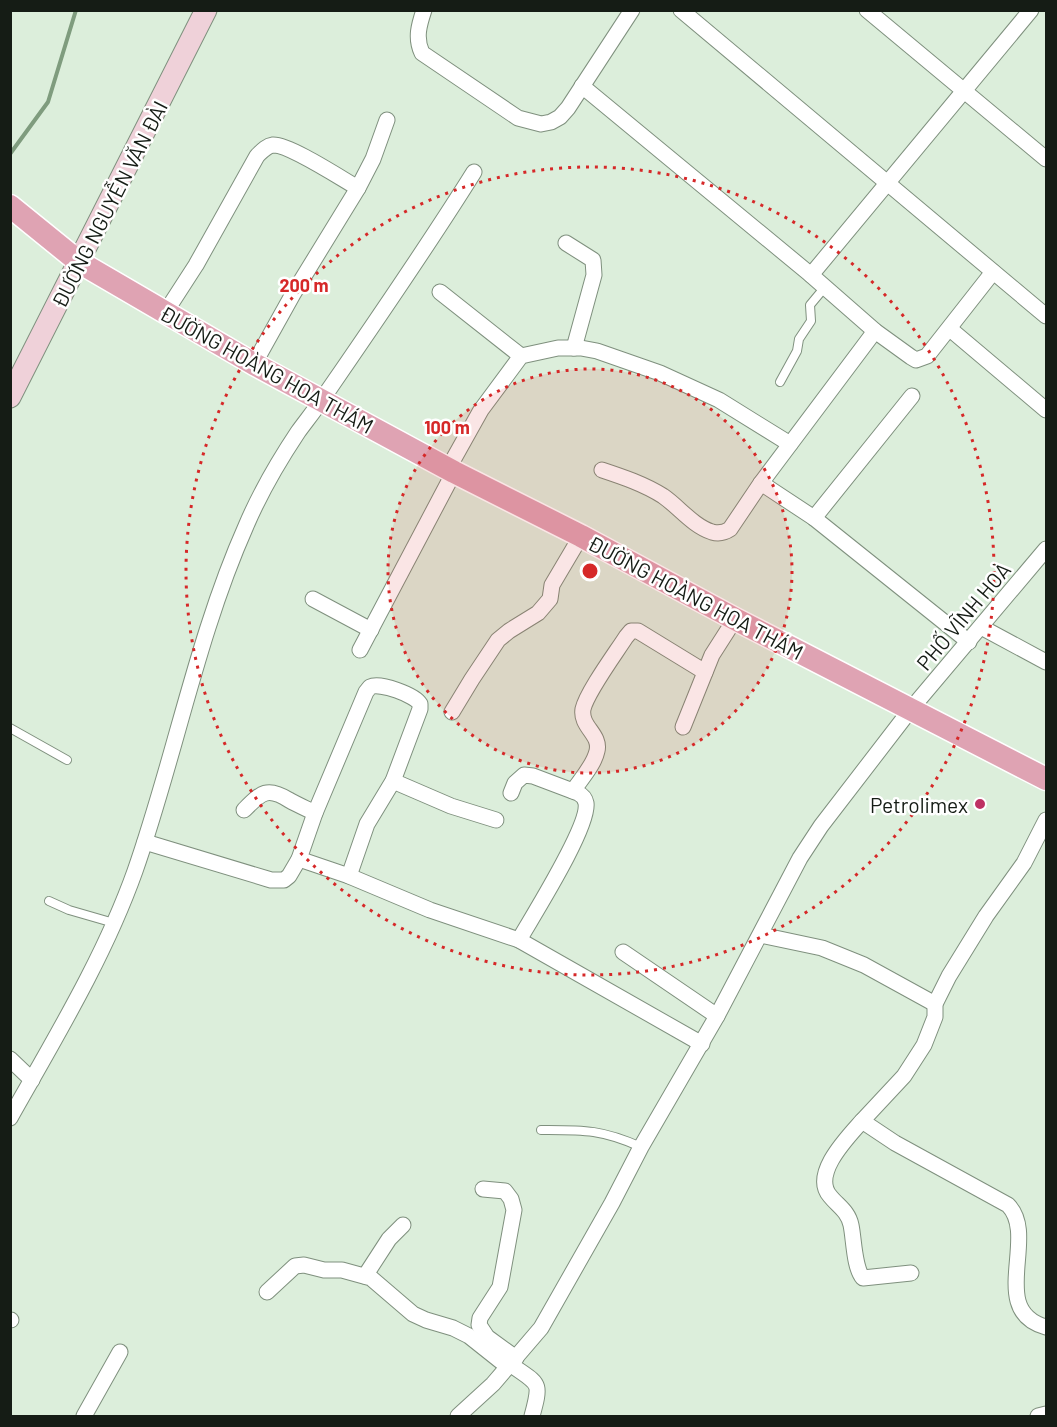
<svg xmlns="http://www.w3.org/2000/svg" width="1057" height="1427" font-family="Barlow,sans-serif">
  <rect width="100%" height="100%" fill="#dceedb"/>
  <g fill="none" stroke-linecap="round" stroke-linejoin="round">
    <polyline stroke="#7f9c7e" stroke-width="4" points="10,154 48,102 76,10"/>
    <g stroke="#7f907e" stroke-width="10">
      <g id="lane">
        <polyline points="780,382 797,351 799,339 811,321 810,305 825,287"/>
        <polyline points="10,728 67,760"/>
        <polyline points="49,901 69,910 114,923"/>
        <path d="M541,1130C582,1130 601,1129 641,1147"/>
      </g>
    </g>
    <g stroke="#7f907e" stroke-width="17">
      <g id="street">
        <path d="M424,10C419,25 415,38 422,53L518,118L541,124L551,122L560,117L568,108L632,10"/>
        <polyline points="681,10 1046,316"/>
        <polyline points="867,10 1046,159"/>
        <polyline points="582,86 811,275 875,331 911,357 916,360 927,356 993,272"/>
        <polyline points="566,243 593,260 594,275 574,348"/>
        <polyline points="811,275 1031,10"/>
        <polyline points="440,292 521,356"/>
        <path d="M165,313L196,265L257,156C262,151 266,146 273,145C289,144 342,179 358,188"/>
        <polyline points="950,329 1046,410"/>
        <polyline points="254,364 293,294 358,188 373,159 387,120"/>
        <polyline points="448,469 481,410 521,356 558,348 581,348 597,351 660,373 719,400 790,444"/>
        <path d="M602,470C623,477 644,484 663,496C679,507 693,526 712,532C719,534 724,533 730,529L761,483L875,331"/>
        <polyline points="761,483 814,518 969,642"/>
        <polyline points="814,518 912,396"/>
        <polyline points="313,599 371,630"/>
        <polyline points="981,627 1046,662"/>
        <polyline points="360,650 454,472"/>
        <polyline points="452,712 472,679 498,640 509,631 538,613 550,599 552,585 581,536"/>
        <polyline points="683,727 712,655 735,619"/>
        <polyline points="393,781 451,806 496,820"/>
        <path d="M573,791C581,779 594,765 597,751C601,734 580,727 583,709C587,692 615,654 626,637L631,631H638L705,672"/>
        <path d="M511,793L515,783L524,775L533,776L578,793C582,795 585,798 586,803C590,826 532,917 519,940"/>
        <path d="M244,810C261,793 267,786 289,800C298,805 307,809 315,813"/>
        <path d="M1046,820L1024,863L986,916L949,976L935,1004V1017L924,1045L904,1076L862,1121L895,1143L1008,1205C1039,1236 987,1311 1046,1327"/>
        <path d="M145,842L271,880H284L289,876L299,859L315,813L366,692L370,687C380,682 415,695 420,704V709L393,781L367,824L349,876"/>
        <polyline points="299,859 349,876 430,910 519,940 702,1044"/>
        <polyline points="761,935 822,948 864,965 935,1004"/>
        <polyline points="623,952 717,1016"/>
        <polyline points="10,1059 32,1080"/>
        <path d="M10,1118C55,1038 104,958 135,871C175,757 197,636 246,526C260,493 278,462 298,432C306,421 315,410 323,398C374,324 426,249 474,172"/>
        <path d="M862,1121C848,1137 811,1174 830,1196C838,1206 848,1211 851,1225C854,1239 854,1268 863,1278L911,1273"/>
        <polyline points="483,1189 505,1191 511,1199 514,1210 500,1287 480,1318 479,1325 487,1337 516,1358"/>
        <polyline points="365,1276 389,1239 403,1225"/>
        <polyline points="267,1292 295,1266 304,1265 324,1270 342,1270 371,1278 413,1314 426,1320 453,1328 469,1336 508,1367"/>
        <polyline points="10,1320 11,1320"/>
        <path d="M510,1364C539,1385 542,1380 532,1416"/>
        <polyline points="84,1416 120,1352"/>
        <polyline points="458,1416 493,1384 541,1328 612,1203 641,1147 717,1016 800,858 821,826 911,709 1046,549"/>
        <polyline points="1038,1416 1046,1414"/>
      </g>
    </g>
    <g stroke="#7f907e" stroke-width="23">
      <polyline id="secondary" points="10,397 206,10"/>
    </g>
    <g stroke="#fff" stroke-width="25">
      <polyline id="primary" points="10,206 79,262 254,364 454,472 581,536 735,619 1046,779"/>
    </g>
    <use href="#lane" stroke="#fff" stroke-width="8"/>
    <use href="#street" stroke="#fff" stroke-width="15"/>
    <use href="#secondary" stroke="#efd1d9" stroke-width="21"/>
    <use href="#primary" stroke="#dfa3b3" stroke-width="22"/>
  </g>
  <circle cx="590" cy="571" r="202" fill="#d62828" fill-opacity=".12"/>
  <g fill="none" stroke="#d62828" stroke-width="3" stroke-dasharray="3 6">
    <circle cx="590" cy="571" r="202"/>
    <circle cx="590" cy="571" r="404"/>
  </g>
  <circle fill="#be3163" stroke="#fff" stroke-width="2" cx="980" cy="804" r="6"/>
  <g text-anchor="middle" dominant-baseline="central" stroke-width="5" stroke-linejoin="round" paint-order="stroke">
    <g font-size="21" fill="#151c15" stroke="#fff">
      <text transform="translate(109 204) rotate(-63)">ĐƯỜNG NGUYỄN VĂN ĐÀI</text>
      <text transform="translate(267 369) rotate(29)">ĐƯỜNG HOÀNG HOA THÁM</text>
      <text transform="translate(696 597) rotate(28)">ĐƯỜNG HOÀNG HOA THÁM</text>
      <text transform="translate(963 616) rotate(-50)">PHỐ VĨNH HOÀ</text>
    </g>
    <g font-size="21" fill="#151c15" stroke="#fff" text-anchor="end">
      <text x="968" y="804">Petrolimex</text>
    </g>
  </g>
  <circle cx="590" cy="571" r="9" fill="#d62828" stroke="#fff" stroke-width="3"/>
  <g font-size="18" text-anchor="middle" font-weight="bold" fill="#d62828" stroke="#fff" stroke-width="5" stroke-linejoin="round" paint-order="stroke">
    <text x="304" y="292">200 m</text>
    <text x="447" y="434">100 m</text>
  </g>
  <rect width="1057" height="1427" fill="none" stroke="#151c15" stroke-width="24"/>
</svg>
